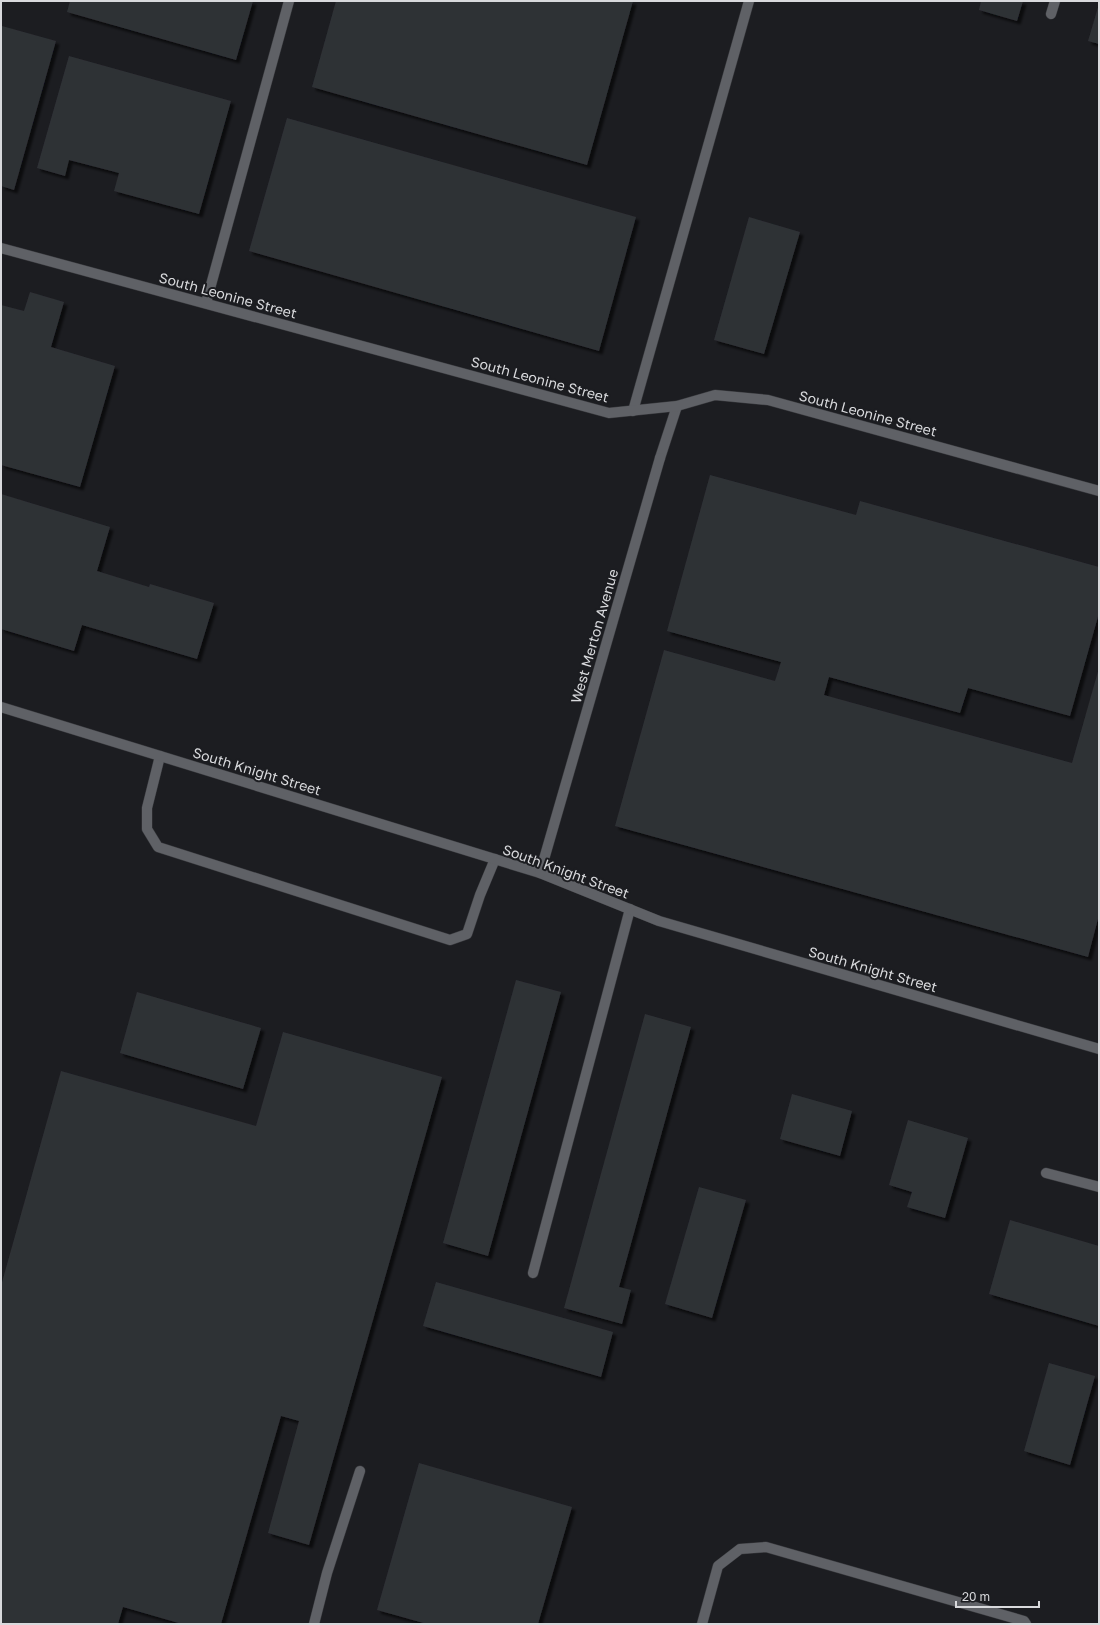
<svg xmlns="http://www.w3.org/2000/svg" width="1100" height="1625" font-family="'Golos Text',sans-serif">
  <defs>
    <filter id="shadow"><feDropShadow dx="3.5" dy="3.5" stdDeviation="1" flood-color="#0009"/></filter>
  </defs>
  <rect width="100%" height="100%" fill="#1c1d21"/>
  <g fill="#2f3136" filter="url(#shadow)">
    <polygon points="70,1 253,1 236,60 67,12"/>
    <polygon points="336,1 633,1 587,165 312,87"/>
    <polygon points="981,1 1023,1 1017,21 979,10"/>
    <polygon points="1099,4 1099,44 1088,41"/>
    <polygon points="2,26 56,41 14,190 1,186"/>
    <polygon points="69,56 231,101 199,214 114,191 119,173 69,160 65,176 37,168"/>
    <polygon points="287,118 636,217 599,351 249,251"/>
    <polygon points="749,217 800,232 764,354 714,340"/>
    <polygon points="30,292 64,302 51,347 115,366 80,487 1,465 1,305 24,311"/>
    <polygon points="710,475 856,515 860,501 1099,567 1099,613 1070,716 968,688 960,713 829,677 824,695 1072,763 1099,668 1099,915 1088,957 615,826 664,650 775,681 781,662 667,631"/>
    <polygon points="1,494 110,527 97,571 149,587 150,584 214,603 197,659 82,625 74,651 1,629"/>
    <polygon points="516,980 561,992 488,1256 443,1243"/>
    <polygon points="137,992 261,1028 243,1089 120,1053"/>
    <polygon points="645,1014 691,1027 619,1287 631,1290 622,1324 564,1308"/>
    <polygon points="283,1032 442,1077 309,1545 268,1533 299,1421 281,1416 221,1624 182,1624 123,1607 118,1624 1,1624 1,1286 61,1071 256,1126"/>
    <polygon points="792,1094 852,1111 840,1156 780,1139"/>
    <polygon points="908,1120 968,1138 945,1218 907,1207 912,1192 889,1185"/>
    <polygon points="699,1187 746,1200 712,1318 665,1304"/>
    <polygon points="1010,1220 1099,1246 1099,1326 989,1294"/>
    <polygon points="436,1282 613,1332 601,1377 423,1326"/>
    <polygon points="1049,1363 1095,1376 1070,1465 1024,1451"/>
    <polygon points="419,1463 572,1507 538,1624 427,1624 377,1610"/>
  </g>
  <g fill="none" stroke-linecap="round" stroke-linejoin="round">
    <g stroke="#38393d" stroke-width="11">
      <g id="lane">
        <polyline points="1051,14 1055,1"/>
        <polyline points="206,303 289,1"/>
        <polyline points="633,411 749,1"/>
        <polyline points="660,458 677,406"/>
        <polyline points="160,756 147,808 147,829 158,847 450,940 467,934 480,895 495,859"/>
        <polyline points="1046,1173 1099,1187"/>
        <polyline points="533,1273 630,909"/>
        <polyline points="314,1624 327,1573 360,1471"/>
        <polyline points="702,1624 718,1566 740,1549 766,1547 1024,1621 1026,1624"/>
      </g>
    </g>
    <g stroke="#38393d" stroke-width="11">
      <g id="street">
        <polyline points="1,248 609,413 677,406 715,395 768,400 1099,491"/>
        <polyline points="1,707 540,873 659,921 1099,1049"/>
        <polyline points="540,873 660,458"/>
      </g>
    </g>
    <use href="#lane" stroke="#5f6166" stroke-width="10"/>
    <use href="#street" stroke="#5f6166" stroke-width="10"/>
  </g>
  <g text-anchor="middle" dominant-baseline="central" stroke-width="4" stroke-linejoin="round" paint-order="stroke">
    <g font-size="14" fill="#d8d9dc" stroke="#1c1d21">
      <text transform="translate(228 295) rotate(15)">South Leonine Street</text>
      <text transform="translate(540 379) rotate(15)">South Leonine Street</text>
      <text transform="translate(868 413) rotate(15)">South Leonine Street</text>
      <text transform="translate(594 636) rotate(-74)">West Merton Avenue</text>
      <text transform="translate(257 771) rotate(17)">South Knight Street</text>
      <text transform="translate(566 871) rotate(20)">South Knight Street</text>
      <text transform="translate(873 969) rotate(16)">South Knight Street</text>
    </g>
  </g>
  <rect width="1100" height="1625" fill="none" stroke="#d8d9dc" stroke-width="4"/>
  <path d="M956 1601v6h83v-6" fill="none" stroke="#d8d9dc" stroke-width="2"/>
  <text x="962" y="1601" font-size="12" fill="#d8d9dc" stroke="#1c1d21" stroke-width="3" paint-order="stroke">20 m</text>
</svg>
